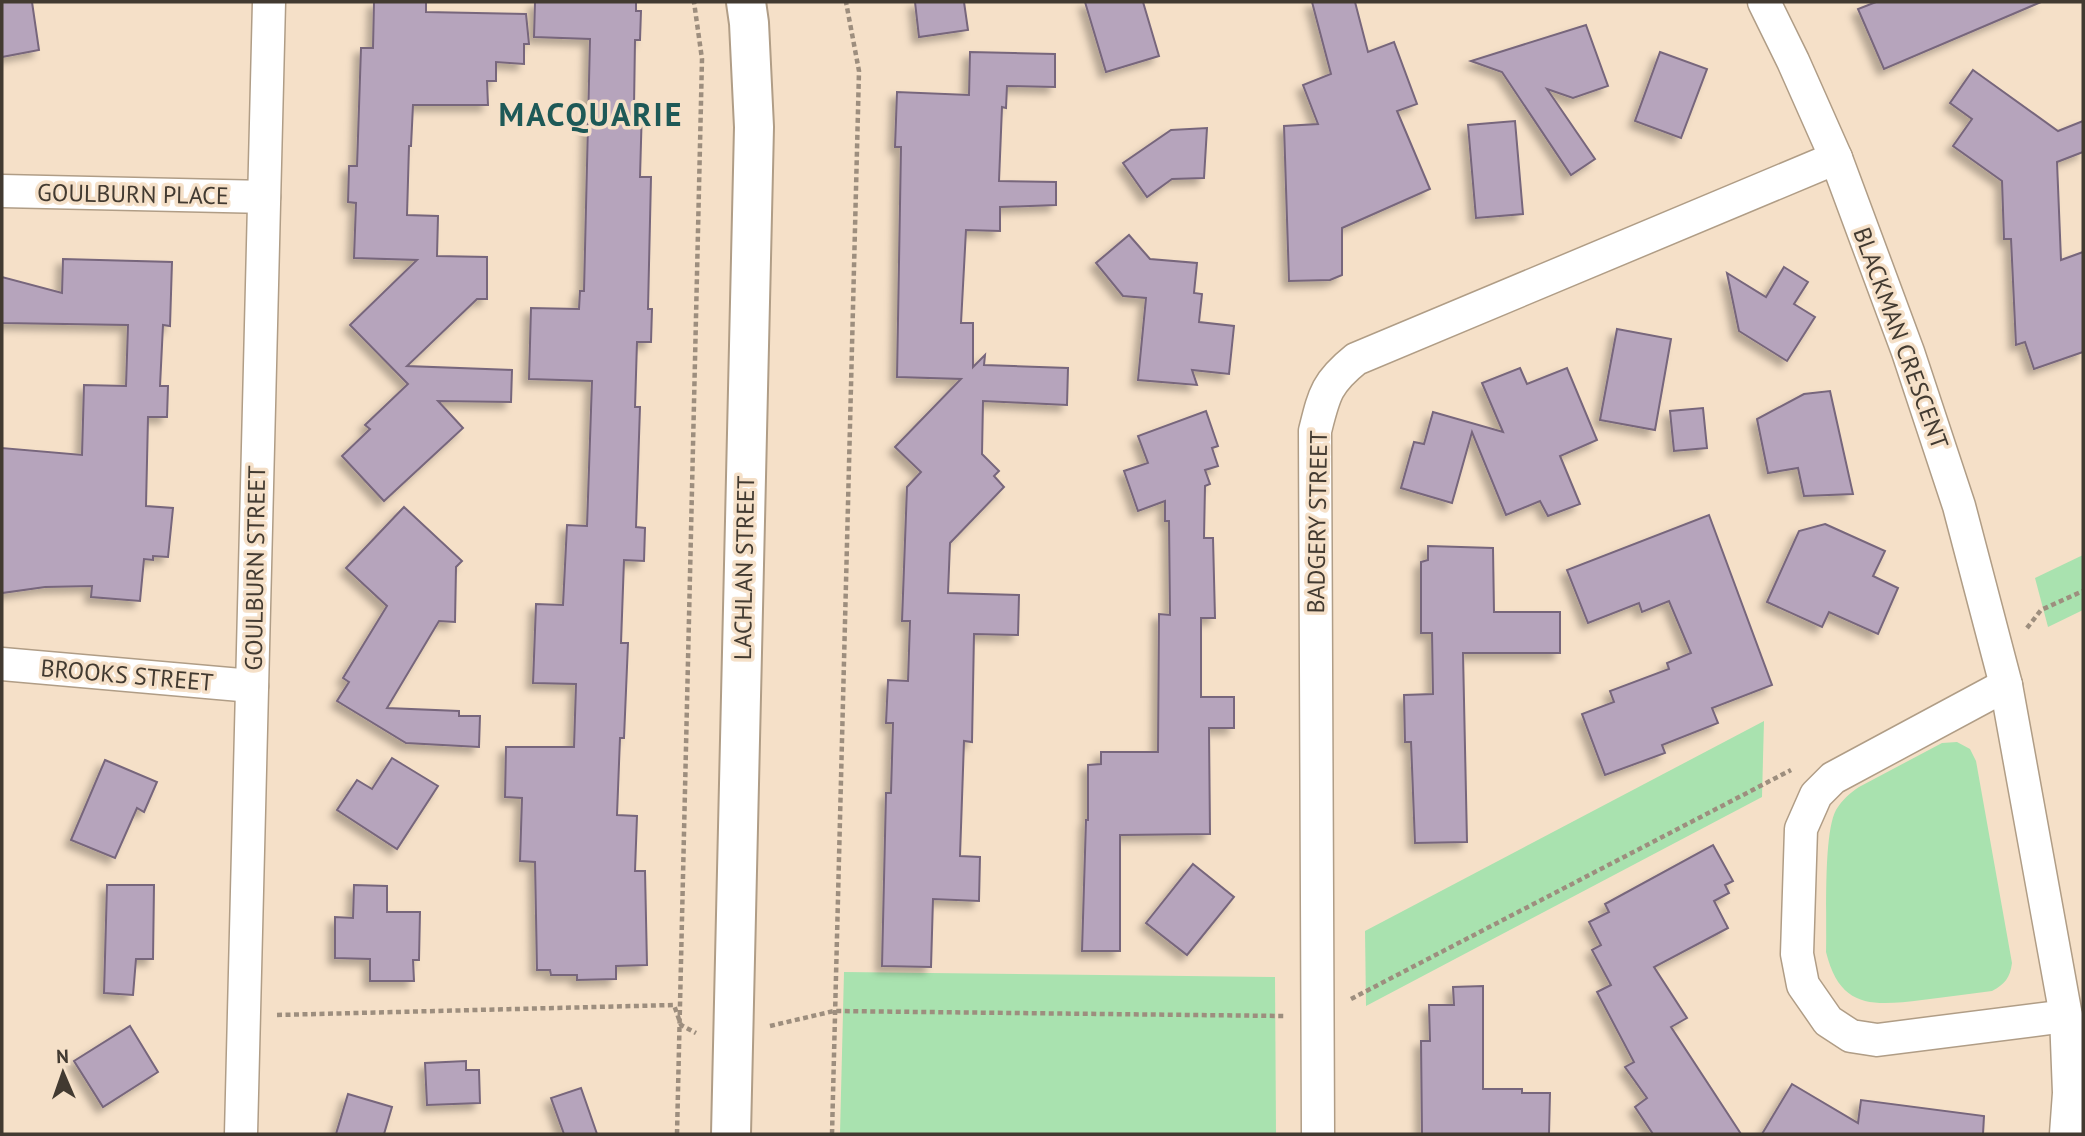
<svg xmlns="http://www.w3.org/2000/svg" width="2085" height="1136" font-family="'PT Sans',sans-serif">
  <defs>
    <filter id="shadow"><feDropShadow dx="-6" dy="6" stdDeviation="3.5" flood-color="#0004"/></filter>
  </defs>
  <rect width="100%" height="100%" fill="#f5e0c8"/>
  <g fill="#a9e2af">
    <polygon points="2083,555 2083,610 2048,627 2035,578"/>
    <polygon points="1764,721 1762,797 1366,1006 1365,931"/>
    <path d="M1957,742L1970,749L1976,761L2012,963C2010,978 2005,984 1992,991C1969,994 1946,997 1922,1000C1873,1006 1840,1009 1826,952C1827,921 1823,834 1836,810C1842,800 1850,793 1859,787L1942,743Z"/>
    <polygon points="844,972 1275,977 1276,1134 840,1134"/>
  </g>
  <g fill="#b6a4bc" stroke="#77667c" stroke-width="2" filter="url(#shadow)">
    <polygon points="2,2 32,2 39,50 2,57"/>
    <polygon points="374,2 426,2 426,12 526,14 529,44 524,44 524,64 496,62 496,81 487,81 488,105 413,105 411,146 409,146 407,215 438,216 437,256 487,257 487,299 477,299 407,366 512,370 511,402 438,401 463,428 384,501 342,456 370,429 365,425 408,384 350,325 417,260 354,258 356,203 348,202 349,166 357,166 361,48 373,48"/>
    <polygon points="535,2 636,2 636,11 641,11 640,40 635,40 634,107 642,107 640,177 651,177 648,309 652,309 651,342 637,342 635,407 640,407 636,527 645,528 644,561 624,560 621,643 628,643 624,738 620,738 617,815 637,816 635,871 645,871 647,965 616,966 616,979 577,980 577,975 551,975 550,970 537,970 535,862 520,861 522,798 505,797 506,747 574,747 576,684 533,683 536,604 563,605 567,525 587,526 592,381 529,379 531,308 579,309 580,291 584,291 590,39 534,37"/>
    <polygon points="915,2 964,2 968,30 919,37"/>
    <polygon points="1085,2 1143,2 1159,56 1106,72"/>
    <polygon points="1312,2 1355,2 1368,52 1394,42 1417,104 1397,111 1430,189 1342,228 1342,275 1330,280 1289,281 1284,126 1318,124 1303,85 1331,74"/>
    <polygon points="1876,2 2041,2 1884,69 1858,9"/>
    <polygon points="1586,25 1608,86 1573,98 1547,89 1595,159 1571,175 1502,72 1471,61"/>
    <polygon points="970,52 1055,54 1055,87 1007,86 1006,108 1002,107 999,181 1056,182 1056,205 1000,207 1000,231 966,230 961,323 973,323 973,367 985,355 984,365 1068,368 1067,405 983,401 982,454 999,471 994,476 1004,487 950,543 948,593 1019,595 1018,635 974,634 972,742 964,741 960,856 980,857 979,901 933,899 931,967 882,966 886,793 891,793 893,723 886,723 888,680 908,681 910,621 902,621 907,487 921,472 895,447 961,379 897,377 901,147 895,147 897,92 969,95"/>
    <polygon points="1660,52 1707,69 1681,138 1635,121"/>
    <polygon points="1973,70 2058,131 2083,121 2083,152 2057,162 2061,260 2083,252 2083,352 2034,369 2025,342 2016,345 2011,239 2004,239 2002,181 1953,146 1972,119 1950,103"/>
    <polygon points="1515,121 1523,214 1476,218 1468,125"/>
    <polygon points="1207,128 1204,178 1172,179 1147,197 1123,163 1171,130"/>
    <polygon points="1129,235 1150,259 1197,263 1194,293 1202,294 1199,322 1234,326 1229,374 1192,370 1197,385 1138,380 1146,298 1123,296 1096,263"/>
    <polygon points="63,259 172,262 170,326 163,325 160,386 168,386 167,417 148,417 146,506 173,508 168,557 153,556 153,560 144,559 140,601 91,597 92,586 45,587 2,593 2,448 82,455 84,385 126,386 128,325 2,323 2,277 62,293"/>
    <polygon points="1784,267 1808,282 1794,304 1815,317 1787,361 1739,331 1727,273 1766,297"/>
    <polygon points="1617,329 1671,339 1655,430 1600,420"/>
    <polygon points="1520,368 1527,384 1567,368 1597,440 1560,456 1580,504 1548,516 1540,501 1506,515 1472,432 1452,503 1401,488 1414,442 1424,444 1433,412 1503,432 1482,383"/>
    <polygon points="1830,391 1853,494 1804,496 1798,468 1768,473 1757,419 1804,394"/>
    <polygon points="1703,408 1707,448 1674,451 1670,411"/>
    <polygon points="1206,411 1218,446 1212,448 1218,466 1205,470 1210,484 1205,486 1204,538 1213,538 1215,618 1201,618 1201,697 1234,697 1234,728 1209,728 1210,834 1120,835 1120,951 1082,951 1086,820 1088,820 1088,765 1101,764 1101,752 1158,752 1159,614 1170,615 1169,521 1165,521 1165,501 1138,511 1124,471 1148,463 1138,436"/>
    <polygon points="404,507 462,561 456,567 455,622 439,621 387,708 459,711 459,716 480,716 479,747 406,743 337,701 349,682 343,678 387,606 346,568"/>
    <polygon points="1709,515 1772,685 1712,708 1718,723 1662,745 1665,753 1605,775 1582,714 1614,702 1610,691 1669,669 1667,663 1691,653 1669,601 1642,612 1639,603 1588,623 1567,570"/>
    <polygon points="1825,524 1885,551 1873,576 1898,588 1878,634 1829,612 1822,627 1767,602 1799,531"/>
    <polygon points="1428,546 1493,548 1494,612 1560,612 1560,653 1463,653 1467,842 1415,843 1411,742 1405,742 1404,695 1433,694 1432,633 1421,633 1421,562 1428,560"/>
    <polygon points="392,758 438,786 397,849 337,810 357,780 372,789"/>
    <polygon points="105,760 157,782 144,812 137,808 115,858 71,840"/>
    <polygon points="1713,845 1733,881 1725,885 1729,893 1714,901 1728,928 1654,967 1687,1018 1671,1027 1741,1134 1653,1134 1635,1107 1647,1098 1625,1067 1634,1062 1597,992 1611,985 1592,950 1601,945 1589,922 1609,912 1605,904"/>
    <polygon points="1193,864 1234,897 1187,955 1146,923"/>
    <polygon points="107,885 154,885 153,959 136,959 133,995 104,993"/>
    <polygon points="354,885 387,886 387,912 420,912 419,960 413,960 414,981 370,981 370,959 335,958 335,917 353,918"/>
    <polygon points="1483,986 1483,1089 1522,1089 1522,1093 1550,1093 1549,1134 1422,1134 1421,1041 1430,1041 1429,1005 1454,1005 1453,987"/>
    <polygon points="130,1026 158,1072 103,1107 74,1061"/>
    <polygon points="466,1061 466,1070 479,1070 480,1103 427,1105 425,1063"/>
    <polygon points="1792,1084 1858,1123 1861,1100 1984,1116 1983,1134 1762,1134"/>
    <polygon points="581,1088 597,1134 564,1134 551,1098"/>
    <polygon points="348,1094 392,1107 384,1134 336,1134"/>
  </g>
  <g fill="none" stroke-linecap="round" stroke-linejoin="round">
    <g stroke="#b09d86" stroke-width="35">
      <g id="minor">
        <polyline points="1764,2 1793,61 1836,158 1908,352 1959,506 2006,685 2066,1016 2069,1093 2066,1134"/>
        <polyline points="2,191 264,197"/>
        <polyline points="2,664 252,686"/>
        <polyline points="2006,685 1833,778 1816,795 1801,829 1797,954 1803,985 1828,1021 1851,1036 1877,1040 2066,1016"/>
        <polyline points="241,1134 269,2"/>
        <path d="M1318,1134L1315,431C1324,395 1326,383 1356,359L1836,158"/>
      </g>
    </g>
    <g stroke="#b09d86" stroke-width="42">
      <polyline id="tertiary" points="731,1134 754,127 749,23 746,2"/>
    </g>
    <g stroke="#9d8e7e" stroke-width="4.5" stroke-dasharray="5 3.5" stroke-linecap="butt">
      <polyline points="2027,628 2041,610 2083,591"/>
      <polyline points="1351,999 1791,770"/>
      <polyline points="277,1015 674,1005 681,1025 696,1033"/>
      <polyline points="770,1026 834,1011 1284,1016"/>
      <polyline points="677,1134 702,59 694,2"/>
      <polyline points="832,1134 859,71 846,2"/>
    </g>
    <use href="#minor" stroke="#fff" stroke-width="32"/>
    <use href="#tertiary" stroke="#fff" stroke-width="38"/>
  </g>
  <g text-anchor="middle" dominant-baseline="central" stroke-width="7" stroke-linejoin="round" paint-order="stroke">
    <g font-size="24" fill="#423a31" stroke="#f5e0c8">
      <text transform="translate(133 194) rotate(1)">GOULBURN PLACE</text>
      <text transform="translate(1901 338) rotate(70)">BLACKMAN CRESCENT</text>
      <text transform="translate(1317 522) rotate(-89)">BADGERY STREET</text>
      <text transform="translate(255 568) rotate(-89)">GOULBURN STREET</text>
      <text transform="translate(744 568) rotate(-89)">LACHLAN STREET</text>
      <text transform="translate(127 675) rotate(5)">BROOKS STREET</text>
    </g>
    <g font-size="32" font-weight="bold" letter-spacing="2" fill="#1e5957" stroke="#f5e0c8">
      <text x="591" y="114">MACQUARIE</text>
    </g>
  </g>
  <rect width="2085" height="1136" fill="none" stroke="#423a31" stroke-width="7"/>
  <g transform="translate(63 1073) rotate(358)" stroke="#f5e0c8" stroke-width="5" paint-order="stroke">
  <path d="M0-5L12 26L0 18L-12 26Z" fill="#423a31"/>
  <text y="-10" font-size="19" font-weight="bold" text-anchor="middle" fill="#423a31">N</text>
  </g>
</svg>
